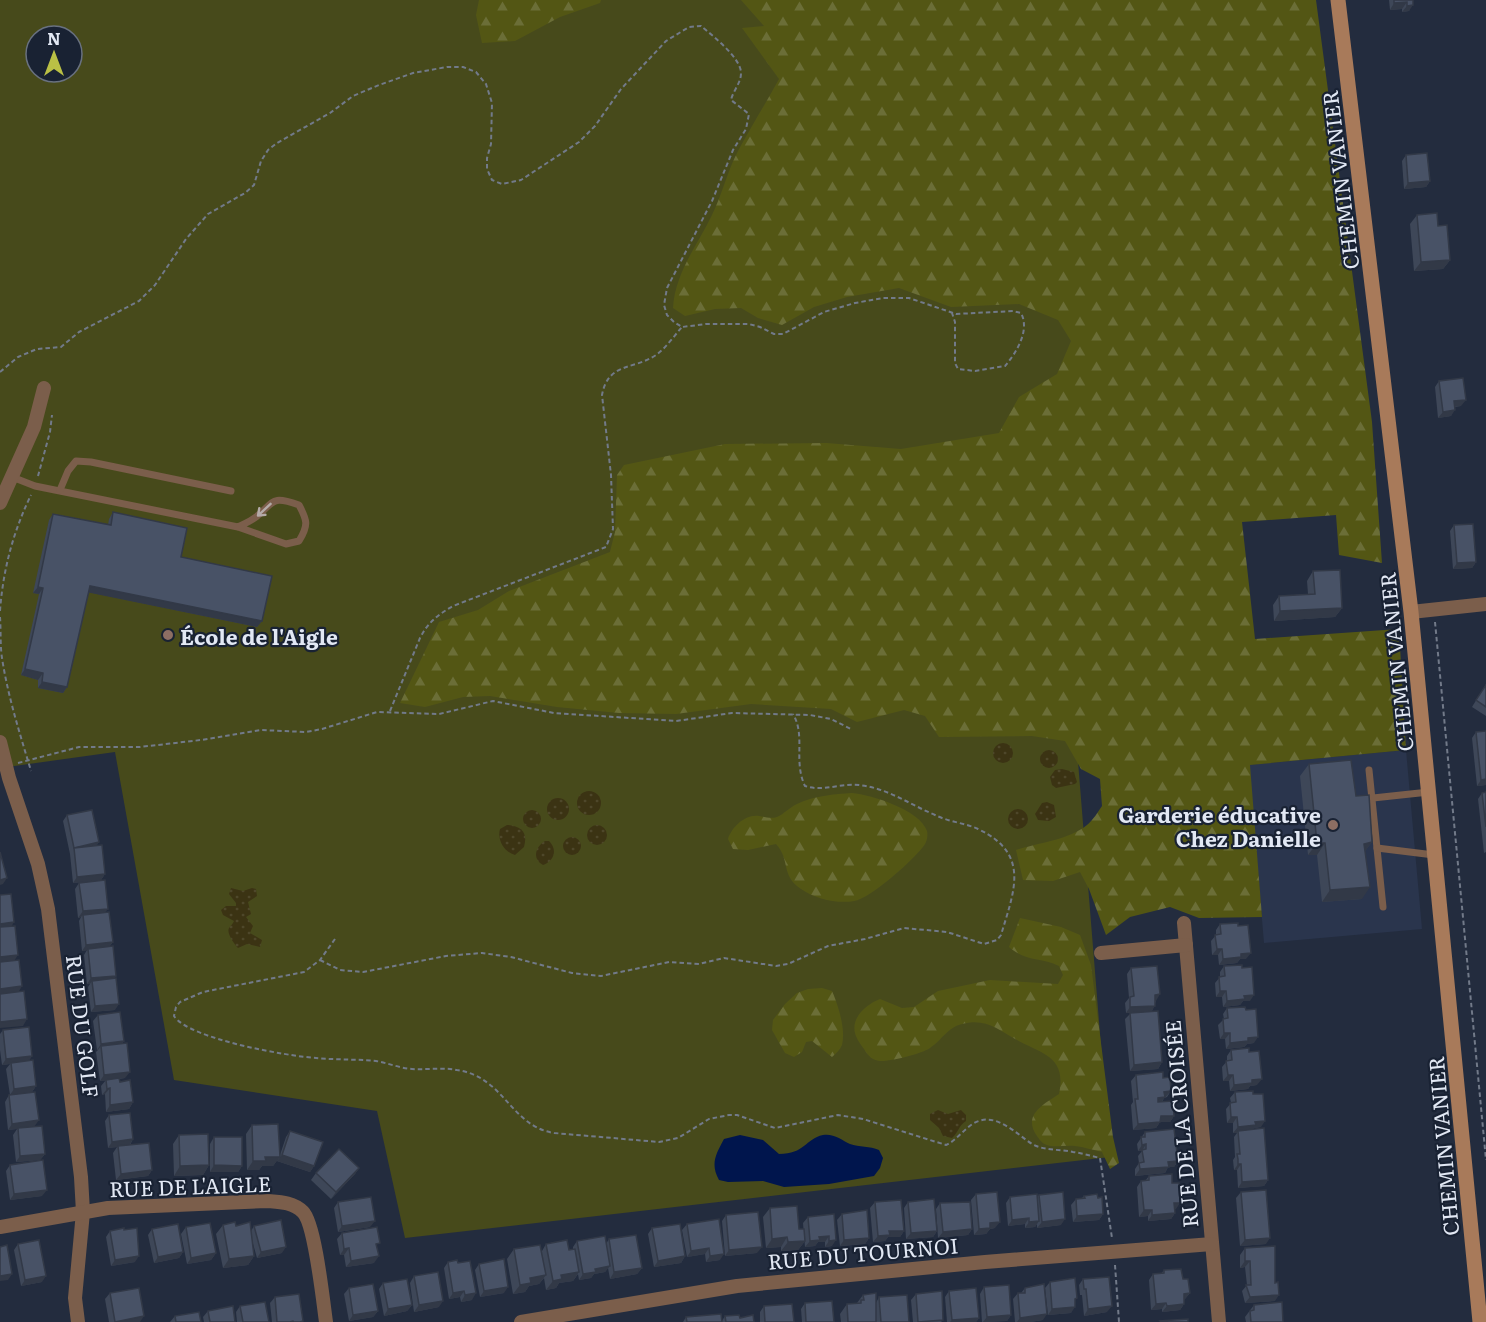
<svg xmlns="http://www.w3.org/2000/svg" width="1486" height="1322" font-family="Literata,serif">
  <defs>
    <pattern id="forest-firs" width="22" height="20" patternUnits="userSpaceOnUse" patternTransform="scale(1.5)"><rect width="22" height="20" fill="#535614"/><path d="M5 1l3.5 6h-7zM16 11l3.5 6h-7z" fill="#6b6e37"/></pattern>
    <pattern id="sand-dots" width="8" height="8" patternUnits="userSpaceOnUse" patternTransform="scale(1.5)"><rect width="8" height="8" fill="#3b3313"/><path d="M2 2h.1M6 6h.1" fill="none" stroke="#4e472a" stroke-width="1.8" stroke-linecap="round"/></pattern>
  </defs>
  <rect width="100%" height="100%" fill="#232c3e"/>
  <polygon fill="#2a354d" points="1406,750 1422,929 1264,943 1249,765"/>
  <path fill="#474a1b" fill-rule="evenodd" d="M0,0H999L1121,208L1074,712L1110,1157L405,1238L377,1111L174,1080L115,752L0,768ZM36,36H72V72H36Z"/>
  <g fill="url(#forest-firs)">
    <polygon points="479,0 601,0 600,3 560,17 515,41 482,43 476,15"/>
    <path d="M741,0H1316L1372,422L1382,563L1339,555L1336,515L1242,522L1255,639L1399,629L1406,750L1250,765L1262,917L1199,918L1170,907L1130,917L1106,935L1089,889L1080,872L1053,881L1023,880L1016,850C1037,843 1069,840 1087,825C1093,820 1098,812 1102,806L1100,779L1081,769L1065,741L1032,736L939,737L925,716L904,710L857,722L831,709L751,704L676,714L619,713L557,707L490,696L463,697L425,707L400,703L439,622L478,610L509,591L610,552L615,532L617,475L624,465L725,444L826,443L901,449L999,433L1019,397L1057,374L1071,341L1058,320L1019,304L951,307L899,288L847,297L814,307L782,325L758,318L741,308L715,309L685,316L673,308C675,273 697,246 712,215C722,195 727,172 738,151C751,127 766,103 779,79L742,28L764,26Z"/>
    <path d="M852,793C872,795 920,810 927,831C928,835 927,841 925,844C916,858 870,899 854,901C838,904 815,899 801,889C780,875 791,860 776,844L748,850L733,849L728,839C732,827 745,814 759,816C766,817 771,819 777,817C784,814 790,807 797,804C813,796 835,794 852,793Z"/>
    <path d="M1020,918L1061,927L1080,935L1091,965L1113,1137L1119,1163L1110,1169L1102,1152C1093,1150 1084,1147 1075,1146C1067,1145 1059,1147 1051,1146C1044,1145 1041,1142 1037,1136C1022,1115 1044,1104 1059,1094C1067,1056 1042,1054 1017,1040C997,1029 986,1018 962,1024C948,1027 941,1041 930,1048C921,1054 892,1061 881,1061C873,1061 868,1056 864,1049C861,1045 856,1038 855,1033C851,1017 867,1004 880,999L902,1008L914,1007L938,991L990,980L1058,984L1063,975L1059,966C1041,957 1026,962 1009,947Z"/>
    <path d="M822,988L832,991C838,1005 846,1029 842,1045C840,1050 836,1053 832,1057L812,1041L806,1042L802,1052L794,1057L785,1053L772,1030L773,1020L785,1004L797,993L808,989Z"/>
  </g>
  <g fill="url(#sand-dots)">
    <circle cx="1003" cy="753" r="10"/>
    <circle cx="1049" cy="759" r="9"/>
    <polygon points="1062,769 1074,772 1077,782 1075,784 1056,788 1052,785 1050,777 1055,770"/>
    <circle cx="589" cy="803" r="12"/>
    <circle cx="558" cy="809" r="11"/>
    <polygon points="1047,802 1054,805 1056,817 1049,821 1038,820 1035,814 1042,803"/>
    <circle cx="1018" cy="819" r="10"/>
    <circle cx="532" cy="819" r="9"/>
    <path d="M507,825C522,826 528,833 524,847L515,855C504,852 497,840 500,829Z"/>
    <circle cx="597" cy="835" r="10"/>
    <circle cx="572" cy="846" r="9"/>
    <path d="M545,841H549C558,850 554,861 543,865C532,859 535,847 545,841Z"/>
    <path d="M231,888L243,891L252,888L256,889L257,896L248,902L251,914L246,917L253,926L250,933L262,940L260,947L247,944L238,948C235,945 226,933 229,928C230,926 233,924 234,921L223,915L221,910L226,906H236V903L229,894Z"/>
    <path d="M938,1110L948,1114L961,1110L966,1115V1121C958,1126 959,1132 952,1138L943,1136L939,1128L930,1120V1114Z"/>
  </g>
  <path fill="#00154d" d="M740,1135L763,1140L779,1154C805,1154 805,1139 823,1135C833,1133 842,1140 850,1144C859,1147 870,1146 879,1150L883,1158L880,1168L874,1176L829,1184L784,1187L763,1181L728,1182L719,1180C710,1164 716,1154 724,1139Z"/>
  <g fill="none" stroke-linecap="round" stroke-linejoin="round">
    <g stroke="#727a89" stroke-width="2" stroke-dasharray="4.5 3" stroke-linecap="butt">
      <path d="M0,372L18,357L37,349L61,347L79,332L139,301L155,285L186,239L208,214L245,193L254,185L261,161L268,150L277,143L330,113L353,96L379,85L413,73L447,67H463L476,72L486,84L492,103L491,144L487,158V169L492,180L502,184L521,180L579,142L595,126L621,89L666,41L689,27L701,26C713,36 741,58 741,73C741,83 733,91 731,100L749,114L746,129L733,150L712,201L667,288L664,305L667,315L674,322L682,327L706,324H749L760,327L774,334H783L824,312L855,303L883,298H909L956,314L1013,311L1021,313C1030,330 1017,352 1005,366L975,371L958,369L955,363V322L952,313"/>
      <polyline points="38,476 50,432 52,415"/>
      <path d="M0,611C3,570 13,532 31,495"/>
      <path d="M0,617C1,630 0,645 2,658C8,697 20,734 31,771"/>
      <polyline points="1435,622 1486,1160"/>
      <path d="M390,711L420,638C428,622 439,614 453,606L606,547L613,529L611,475L602,395C608,362 634,370 656,355C666,348 674,336 682,327"/>
      <polyline points="18,763 79,747 140,747 201,740 261,730 306,732 322,729 377,712 439,714 493,701 554,713 676,721 732,713 810,715 831,719 851,729"/>
      <path d="M335,939L320,960L304,972L203,992L180,1002L176,1007L174,1016C189,1039 287,1056 316,1058C336,1060 356,1059 376,1061C388,1063 399,1068 412,1069C427,1070 442,1067 457,1070C505,1077 510,1126 554,1133L659,1142L678,1138L709,1119L729,1115H737L775,1128L838,1115L863,1119L946,1145C958,1140 966,1125 979,1121C998,1114 1018,1135 1032,1144C1045,1151 1059,1149 1073,1152C1082,1153 1091,1156 1100,1158L1112,1238"/>
      <path d="M320,960L340,970L363,972L446,956L482,953L511,957L572,973L601,976L669,962L699,964L724,958L776,966L788,964L828,946L865,939L904,928L947,932L984,944L997,940L1001,935C1014,891 1031,854 978,829C965,823 949,822 935,815C909,804 887,788 859,785C840,783 823,792 805,786C793,761 806,736 793,714"/>
      <polyline points="1115,1265 1119,1322"/>
    </g>
    <g stroke="#7b5e4b" stroke-width="7">
      <path d="M12,477L35,486L238,527L286,544L299,541C309,525 307,520 299,505C270,495 275,502 256,517C251,521 244,524 238,527"/>
      <polyline points="60,490 68,471 76,461 91,462 231,491"/>
      <polyline points="1369,770 1383,907"/>
      <polyline points="1373,798 1429,792"/>
      <polyline points="1377,848 1434,855"/>
    </g>
    <g stroke="#7b5e4b" stroke-width="14">
      <polyline points="0,503 34,427 44,388"/>
      <polyline points="1411,612 1486,604"/>
      <polyline points="0,742 9,778 38,864 48,909 81,1177 83,1212 75,1298 78,1322"/>
      <polyline points="1184,923 1219,1322"/>
      <polyline points="1101,953 1186,945"/>
      <path d="M0,1227L108,1208L267,1201C279,1202 293,1202 303,1212C315,1224 323,1301 326,1322"/>
      <polyline points="521,1322 737,1286 985,1262 1212,1244"/>
    </g>
    <polyline stroke="#a87a5a" stroke-width="15" points="1338,0 1411,612 1480,1322"/>
  </g>
  <g fill="#3e4758">
    <polygon points="1389,0 1413,0 1409,11 1402,12 1402,9 1390,10"/>
    <polygon points="1406,155 1430,181 1426,187 1404,189 1402,161"/>
    <polygon points="1417,215 1438,226 1450,260 1443,269 1414,271 1410,224"/>
    <polygon points="1439,381 1461,406 1455,407 1451,416 1438,418 1435,387"/>
    <polygon points="113,512 181,557 262,621 257,627 88,592 67,687 63,693 38,688 38,680 21,675 39,594 33,593 49,520 53,514 108,525 109,519"/>
    <polygon points="1454,525 1476,562 1472,568 1453,569 1450,531"/>
    <polygon points="1313,571 1342,608 1335,617 1274,621 1273,605 1279,596 1308,594 1307,581"/>
    <polygon points="1486,684 1486,716 1472,707"/>
    <polygon points="1476,732 1486,785 1477,786 1472,738"/>
    <polygon points="1309,764 1356,796 1372,842 1365,851 1362,899 1322,902 1317,855 1308,855 1300,776"/>
    <polygon points="1486,792 1486,852 1484,853 1478,799 1482,793"/>
    <polygon points="67,815 99,842 96,846 105,874 101,880 73,883 70,854 63,821"/>
    <polygon points="79,883 105,912 113,942 109,947 116,976 114,979 115,1010 91,1012 88,987 90,984 87,984 84,955 87,950 82,951 79,921 81,917 78,918 75,889"/>
    <polygon points="1220,924 1238,926 1246,959 1240,959 1237,963 1219,965 1218,955 1212,955 1211,941 1216,935 1216,930"/>
    <polygon points="1224,966 1250,1001 1243,1001 1240,1005 1223,1007 1222,997 1216,997 1215,983 1220,977 1220,972"/>
    <polygon points="1131,968 1156,1001 1152,1011 1162,1062 1158,1069 1130,1071 1125,1019 1131,1013 1126,1013 1125,1003 1129,998 1127,974"/>
    <polygon points="1227,1008 1246,1010 1254,1043 1247,1044 1244,1047 1226,1049 1225,1039 1220,1039 1218,1025 1224,1019 1223,1014"/>
    <polygon points="98,1015 124,1041 122,1044 125,1078 119,1079 120,1082 133,1102 129,1109 106,1112 105,1094 102,1095 101,1086 106,1080 109,1080 100,1081 96,1052 98,1050 97,1050 93,1021"/>
    <polygon points="3,1030 32,1056 29,1060 36,1086 32,1092 10,1095 6,1069 10,1064 2,1065 0,1050 0,1034"/>
    <polygon points="1231,1050 1249,1052 1257,1085 1250,1086 1248,1089 1230,1091 1229,1081 1223,1081 1222,1067 1227,1061 1227,1056"/>
    <polygon points="1136,1075 1163,1078 1171,1091 1167,1097 1164,1098 1162,1102 1174,1116 1170,1122 1160,1122 1156,1128 1133,1130 1131,1105 1133,1102 1131,1081"/>
    <polygon points="1235,1092 1261,1127 1254,1128 1253,1129 1268,1180 1264,1186 1238,1188 1237,1170 1234,1170 1233,1160 1235,1157 1234,1137 1237,1133 1233,1133 1233,1123 1227,1123 1226,1109 1231,1103 1230,1098"/>
    <polygon points="9,1095 34,1127 45,1154 40,1160 16,1162 13,1135 17,1129 8,1130 5,1102"/>
    <polygon points="109,1115 133,1139 130,1145 152,1170 148,1176 116,1180 113,1153 117,1147 108,1148 105,1121"/>
    <polygon points="252,1125 280,1155 286,1137 290,1131 314,1166 310,1172 277,1161 278,1159 273,1166 262,1166 259,1170 247,1170 246,1134"/>
    <polygon points="1145,1132 1178,1161 1174,1167 1168,1167 1165,1173 1135,1176 1135,1169 1139,1163 1138,1156 1142,1151 1138,1151 1137,1144"/>
    <polygon points="179,1135 209,1165 203,1175 174,1176 173,1144"/>
    <polygon points="214,1137 242,1166 238,1172 210,1172 210,1144"/>
    <polygon points="10,1165 42,1196 10,1200 6,1171"/>
    <polygon points="359,1168 355,1174 331,1199 311,1180 316,1173"/>
    <polygon points="1149,1176 1176,1209 1175,1209 1175,1213 1171,1219 1148,1221 1148,1216 1139,1217 1137,1187 1141,1181 1145,1181"/>
    <polygon points="1241,1192 1266,1244 1240,1246 1236,1198"/>
    <polygon points="976,1194 995,1228 990,1229 986,1234 974,1235 971,1200"/>
    <polygon points="1039,1195 1061,1225 1037,1228 1037,1224 1035,1227 1025,1228 1025,1224 1008,1226 1006,1203 1010,1197 1037,1197"/>
    <polygon points="1084,1196 1098,1198 1103,1214 1099,1220 1073,1222 1071,1205 1076,1199 1082,1198"/>
    <polygon points="338,1202 370,1227 338,1232 334,1208"/>
    <polygon points="875,1202 904,1231 900,1237 888,1237 885,1241 873,1242 870,1208"/>
    <polygon points="908,1202 937,1231 933,1237 906,1239 904,1208"/>
    <polygon points="940,1203 972,1229 968,1235 938,1238 936,1209"/>
    <polygon points="770,1208 799,1229 805,1241 798,1250 781,1251 781,1247 766,1248 763,1217"/>
    <polygon points="834,1214 832,1246 825,1247 825,1242 818,1242 815,1246 805,1247 803,1223 808,1217"/>
    <polygon points="842,1214 869,1238 865,1244 840,1246 837,1220"/>
    <polygon points="726,1215 757,1253 725,1256 722,1221"/>
    <polygon points="687,1224 720,1260 706,1262 705,1254 687,1257 682,1230"/>
    <polygon points="223,1225 236,1226 251,1231 254,1226 282,1253 257,1258 252,1240 254,1256 248,1265 223,1268 216,1234"/>
    <polygon points="186,1227 216,1253 211,1260 187,1264 181,1234"/>
    <polygon points="652,1228 685,1256 681,1263 654,1267 648,1234"/>
    <polygon points="152,1229 183,1252 179,1258 154,1263 148,1235"/>
    <polygon points="110,1231 135,1262 111,1266 106,1237"/>
    <polygon points="342,1233 377,1247 374,1263 346,1267 344,1255 340,1255 337,1239"/>
    <polygon points="609,1239 642,1268 637,1274 610,1279 608,1268 605,1272 594,1274 591,1278 579,1280 578,1274 573,1281 559,1283 556,1288 546,1290 544,1278 539,1284 529,1286 525,1292 513,1294 507,1259 514,1249 542,1251 546,1244 569,1250 573,1249 573,1247 577,1241 606,1244"/>
    <polygon points="18,1244 42,1282 21,1286 14,1250"/>
    <polygon points="1245,1248 1275,1301 1245,1303 1242,1291 1247,1285 1245,1267 1240,1268 1240,1255"/>
    <polygon points="448,1262 472,1300 461,1302 460,1297 449,1299 444,1268"/>
    <polygon points="479,1264 504,1293 480,1297 475,1270"/>
    <polygon points="1164,1270 1183,1279 1190,1293 1184,1300 1184,1304 1180,1310 1162,1312 1162,1309 1151,1310 1149,1280 1153,1274 1161,1274"/>
    <polygon points="414,1276 439,1307 414,1312 410,1283"/>
    <polygon points="1083,1279 1107,1312 1084,1316 1082,1295 1080,1295 1079,1285"/>
    <polygon points="1050,1282 1075,1301 1071,1313 1048,1315 1045,1288"/>
    <polygon points="383,1283 412,1305 407,1311 384,1316 379,1289"/>
    <polygon points="984,1287 1011,1315 1007,1321 982,1322 980,1294"/>
    <polygon points="349,1288 378,1311 373,1317 349,1321 344,1294"/>
    <polygon points="1025,1288 1043,1320 1030,1322 1015,1322 1013,1299 1018,1293 1021,1293"/>
    <polygon points="949,1291 979,1318 976,1322 947,1322 945,1297"/>
    <polygon points="110,1293 140,1322 109,1322 105,1299"/>
    <polygon points="916,1294 942,1322 913,1322 911,1300"/>
    <polygon points="863,1295 876,1303 879,1297 909,1322 841,1322 840,1314 847,1304 857,1303"/>
    <polygon points="275,1297 302,1322 272,1322 270,1303"/>
    <polygon points="805,1303 834,1322 802,1322 801,1309"/>
    <polygon points="1254,1305 1283,1322 1246,1322 1245,1317"/>
    <polygon points="240,1306 269,1322 237,1322 236,1312"/>
    <polygon points="764,1306 794,1322 760,1322 760,1312"/>
    <polygon points="208,1311 235,1322 204,1322 203,1317"/>
    <polygon points="175,1316 201,1322 170,1322"/>
    <polygon points="725,1316 740,1318 754,1322 683,1322 686,1317 722,1321"/>
  </g>
  <g fill="#323947">
    <polygon points="1407,2 1402,9 1390,10 1394,3"/>
    <polygon points="1413,5 1409,11 1402,12 1407,6"/>
    <polygon points="1430,181 1426,187 1404,189 1408,183"/>
    <polygon points="1450,260 1443,269 1414,271 1421,262"/>
    <polygon points="1466,400 1461,406 1450,407 1454,401"/>
    <polygon points="1455,410 1451,416 1438,418 1443,412"/>
    <polygon points="1476,562 1472,568 1453,569 1457,563"/>
    <polygon points="90,586 262,621 257,627 86,592"/>
    <polygon points="38,587 43,588 39,594 33,593"/>
    <polygon points="1342,608 1335,617 1274,621 1280,611"/>
    <polygon points="25,669 43,673 38,680 21,675"/>
    <polygon points="42,682 67,687 63,693 38,688"/>
    <polygon points="1486,779 1486,785 1477,786 1481,780"/>
    <polygon points="99,842 94,849 74,848 70,854 74,848"/>
    <polygon points="1372,842 1363,854 1364,844"/>
    <polygon points="1317,843 1325,843 1317,855 1308,855"/>
    <polygon points="105,874 101,880 73,883 77,877"/>
    <polygon points="7,878 3,884 0,885 0,880"/>
    <polygon points="1370,887 1362,899 1322,902 1330,890"/>
    <polygon points="108,909 103,915 83,915 81,917 78,918 83,911"/>
    <polygon points="14,922 10,929 0,930 0,924"/>
    <polygon points="113,942 108,948 82,951 86,945"/>
    <polygon points="1217,949 1222,949 1218,955 1212,955"/>
    <polygon points="1251,953 1246,959 1240,959 1237,963 1219,965 1223,959 1241,954"/>
    <polygon points="18,955 14,961 0,963 0,957"/>
    <polygon points="116,976 112,982 92,981 90,984 87,984 91,978"/>
    <polygon points="22,986 18,993 0,995 0,989"/>
    <polygon points="1220,991 1226,991 1222,997 1216,997"/>
    <polygon points="1160,994 1156,1001 1150,1001 1155,995"/>
    <polygon points="1254,995 1250,1001 1243,1001 1240,1005 1223,1007 1227,1001 1244,996"/>
    <polygon points="119,1004 115,1010 91,1012 95,1006"/>
    <polygon points="1155,1006 1151,1012 1126,1013 1130,1007"/>
    <polygon points="27,1019 23,1026 0,1028 0,1022"/>
    <polygon points="1224,1033 1230,1033 1225,1039 1220,1039"/>
    <polygon points="1258,1037 1254,1043 1247,1044 1244,1047 1226,1049 1230,1043 1248,1038"/>
    <polygon points="124,1041 119,1047 101,1046 98,1050 97,1050 101,1044"/>
    <polygon points="32,1056 28,1062 11,1063 10,1064 2,1065 6,1059"/>
    <polygon points="1162,1062 1158,1069 1130,1071 1134,1065"/>
    <polygon points="130,1072 125,1078 100,1081 104,1075"/>
    <polygon points="1228,1075 1233,1075 1229,1081 1223,1081"/>
    <polygon points="1262,1079 1257,1085 1250,1086 1248,1089 1230,1091 1234,1085 1252,1080"/>
    <polygon points="36,1086 32,1092 10,1095 14,1089"/>
    <polygon points="110,1088 105,1094 102,1095 107,1089"/>
    <polygon points="1171,1091 1160,1103 1154,1104 1164,1092"/>
    <polygon points="133,1102 129,1109 106,1112 110,1105"/>
    <polygon points="1161,1116 1174,1116 1170,1122 1157,1122"/>
    <polygon points="1231,1117 1237,1117 1233,1123 1227,1123"/>
    <polygon points="39,1120 34,1127 8,1130 12,1124"/>
    <polygon points="1265,1121 1261,1127 1254,1128 1251,1132 1238,1131 1237,1133 1233,1133 1238,1127 1255,1122"/>
    <polygon points="1160,1122 1156,1128 1133,1130 1138,1124"/>
    <polygon points="133,1139 129,1146 108,1148 112,1142"/>
    <polygon points="1146,1144 1142,1151 1138,1151 1142,1145"/>
    <polygon points="45,1154 40,1160 16,1162 20,1156"/>
    <polygon points="282,1155 314,1166 310,1172 277,1161"/>
    <polygon points="265,1157 280,1157 273,1166 262,1166 259,1170 247,1170 253,1161"/>
    <polygon points="1178,1161 1174,1167 1168,1167 1165,1173 1135,1176 1140,1169 1168,1162"/>
    <polygon points="1238,1164 1241,1164 1237,1170 1234,1170"/>
    <polygon points="209,1165 203,1175 174,1176 180,1166"/>
    <polygon points="214,1165 242,1166 238,1172 210,1172"/>
    <polygon points="359,1168 355,1174 331,1199 336,1192"/>
    <polygon points="152,1170 148,1176 116,1180 121,1174"/>
    <polygon points="1268,1180 1264,1186 1238,1188 1242,1182"/>
    <polygon points="47,1190 42,1196 10,1200 14,1194"/>
    <polygon points="1174,1203 1180,1203 1176,1209 1170,1210"/>
    <polygon points="1144,1210 1152,1210 1148,1216 1139,1217"/>
    <polygon points="1175,1213 1171,1219 1148,1221 1152,1215"/>
    <polygon points="1103,1214 1099,1220 1073,1222 1077,1216"/>
    <polygon points="1029,1218 1025,1224 1008,1226 1012,1220"/>
    <polygon points="1065,1219 1061,1225 1037,1228 1042,1222"/>
    <polygon points="375,1221 370,1227 338,1232 342,1226"/>
    <polygon points="1039,1221 1035,1227 1025,1228 1029,1222"/>
    <polygon points="1000,1222 995,1228 990,1229 986,1234 974,1235 979,1229 990,1223"/>
    <polygon points="972,1229 968,1235 938,1238 943,1232"/>
    <polygon points="889,1231 904,1231 900,1237 888,1237 885,1241 873,1242 878,1236"/>
    <polygon points="937,1231 933,1237 906,1239 911,1233"/>
    <polygon points="829,1236 825,1242 818,1242 815,1246 805,1247 810,1241 819,1237"/>
    <polygon points="787,1237 781,1247 766,1248 772,1239"/>
    <polygon points="869,1238 865,1244 840,1246 844,1240"/>
    <polygon points="1270,1238 1266,1244 1240,1246 1245,1240"/>
    <polygon points="836,1240 832,1246 825,1247 829,1241"/>
    <polygon points="805,1241 798,1250 781,1251 788,1242"/>
    <polygon points="286,1247 282,1253 257,1258 261,1252"/>
    <polygon points="762,1247 757,1253 725,1256 729,1250"/>
    <polygon points="349,1248 344,1255 340,1255 344,1249"/>
    <polygon points="709,1248 705,1254 687,1257 691,1251"/>
    <polygon points="183,1252 179,1258 154,1263 158,1257"/>
    <polygon points="216,1253 211,1260 187,1264 191,1258"/>
    <polygon points="724,1254 720,1260 706,1262 710,1256"/>
    <polygon points="139,1256 135,1262 111,1266 115,1260"/>
    <polygon points="254,1256 248,1265 223,1268 229,1259"/>
    <polygon points="379,1256 374,1263 346,1267 351,1261"/>
    <polygon points="685,1256 681,1263 654,1267 658,1261"/>
    <polygon points="1245,1261 1250,1261 1245,1267 1240,1268"/>
    <polygon points="610,1266 605,1272 594,1274 591,1278 579,1280 583,1274 595,1269"/>
    <polygon points="642,1268 637,1274 610,1279 614,1272"/>
    <polygon points="579,1272 573,1281 559,1283 556,1288 546,1290 553,1281 561,1275"/>
    <polygon points="12,1274 8,1280 0,1281 0,1276"/>
    <polygon points="546,1275 539,1284 529,1286 525,1292 513,1294 520,1285 530,1278"/>
    <polygon points="46,1276 42,1282 21,1286 25,1280"/>
    <polygon points="508,1287 504,1293 480,1297 484,1291"/>
    <polygon points="464,1291 460,1297 449,1299 453,1293"/>
    <polygon points="476,1293 472,1300 461,1302 465,1295"/>
    <polygon points="1190,1293 1185,1299 1180,1300 1184,1294"/>
    <polygon points="1279,1295 1275,1301 1245,1303 1250,1297"/>
    <polygon points="443,1301 439,1307 414,1312 419,1305"/>
    <polygon points="1166,1303 1162,1309 1151,1310 1156,1304"/>
    <polygon points="1184,1304 1180,1310 1162,1312 1167,1306"/>
    <polygon points="412,1305 407,1311 384,1316 388,1309"/>
    <polygon points="1112,1306 1107,1312 1084,1316 1088,1309"/>
    <polygon points="1075,1307 1071,1313 1048,1315 1052,1309"/>
    <polygon points="378,1311 373,1317 349,1321 353,1315"/>
    <polygon points="1047,1314 1043,1320 1030,1322 1017,1322 1020,1318"/>
    <polygon points="1011,1315 1007,1321 983,1322 987,1317"/>
    <polygon points="144,1316 140,1322 114,1322 115,1322"/>
    <polygon points="979,1318 976,1322 950,1322 952,1320"/>
  </g>
  <g fill="#485266" stroke="#323947" stroke-width="1.5">
    <polygon points="1394,0 1413,0 1413,5 1407,6 1407,2 1394,3"/>
    <polygon points="1427,153 1430,181 1408,183 1406,155"/>
    <polygon points="1437,213 1438,226 1447,225 1450,260 1421,262 1417,215"/>
    <polygon points="1463,378 1466,400 1454,401 1455,410 1443,412 1439,381"/>
    <polygon points="113,512 187,528 181,557 272,576 262,621 90,586 67,687 42,682 43,673 25,669 43,588 38,587 53,514 111,525"/>
    <polygon points="1473,524 1476,562 1457,563 1454,525"/>
    <polygon points="1340,570 1342,608 1280,611 1279,596 1315,594 1313,571"/>
    <polygon points="1486,685 1486,707 1476,700"/>
    <polygon points="1486,731 1486,779 1481,780 1476,732"/>
    <polygon points="1351,760 1356,796 1369,795 1372,842 1364,844 1370,887 1330,890 1325,843 1317,843 1309,764"/>
    <polygon points="1486,792 1486,827 1482,793"/>
    <polygon points="92,810 99,842 74,848 67,815"/>
    <polygon points="102,845 105,874 77,877 74,848"/>
    <polygon points="0,852 7,878 0,880"/>
    <polygon points="105,880 108,909 83,911 79,883"/>
    <polygon points="11,894 14,922 0,924 0,895"/>
    <polygon points="109,912 113,942 86,945 83,915"/>
    <polygon points="1238,923 1238,926 1248,925 1251,953 1241,954 1241,957 1223,959 1222,949 1217,949 1215,935 1221,934 1220,924"/>
    <polygon points="15,926 18,955 0,957 0,927"/>
    <polygon points="113,946 116,976 91,978 88,949"/>
    <polygon points="19,960 22,986 0,989 0,962"/>
    <polygon points="1242,965 1242,968 1252,967 1254,995 1244,996 1245,999 1227,1001 1226,991 1220,991 1219,977 1225,976 1224,966"/>
    <polygon points="1157,966 1160,994 1155,995 1155,1006 1130,1007 1130,997 1134,996 1131,968"/>
    <polygon points="116,978 119,1004 95,1006 92,981"/>
    <polygon points="24,991 27,1019 0,1022 0,994"/>
    <polygon points="1245,1007 1246,1010 1256,1009 1258,1037 1248,1038 1248,1041 1230,1043 1230,1033 1224,1033 1223,1019 1228,1018 1227,1008"/>
    <polygon points="1158,1011 1162,1062 1134,1065 1130,1013"/>
    <polygon points="120,1012 124,1041 101,1044 98,1015"/>
    <polygon points="29,1027 32,1056 6,1059 3,1030"/>
    <polygon points="127,1043 130,1072 104,1075 101,1046"/>
    <polygon points="1249,1048 1249,1052 1259,1051 1262,1079 1252,1080 1252,1083 1234,1085 1233,1075 1228,1075 1226,1061 1232,1060 1231,1050"/>
    <polygon points="33,1060 36,1086 14,1089 11,1063"/>
    <polygon points="1163,1072 1163,1078 1170,1077 1171,1091 1164,1092 1165,1097 1158,1098 1158,1102 1173,1101 1174,1116 1161,1116 1160,1122 1138,1124 1135,1099 1138,1099 1136,1075"/>
    <polygon points="119,1078 120,1082 130,1080 133,1102 110,1105 110,1088 107,1089 106,1080"/>
    <polygon points="1253,1091 1253,1094 1263,1094 1265,1121 1255,1122 1256,1125 1238,1127 1237,1117 1231,1117 1230,1103 1236,1102 1235,1092"/>
    <polygon points="35,1092 39,1120 12,1124 9,1095"/>
    <polygon points="130,1113 133,1139 112,1142 109,1115"/>
    <polygon points="278,1124 280,1157 265,1157 266,1161 253,1161 252,1125"/>
    <polygon points="42,1126 45,1154 20,1156 18,1128"/>
    <polygon points="1264,1128 1268,1180 1242,1182 1241,1164 1238,1164 1238,1159 1237,1154 1240,1154 1238,1131"/>
    <polygon points="1174,1129 1178,1161 1168,1162 1169,1167 1140,1169 1139,1163 1144,1162 1142,1150 1146,1149 1146,1144 1142,1145 1141,1137 1145,1137 1145,1132"/>
    <polygon points="290,1131 323,1142 314,1166 282,1155"/>
    <polygon points="208,1134 209,1165 180,1166 179,1135"/>
    <polygon points="214,1137 242,1137 242,1166 214,1165"/>
    <polygon points="149,1143 152,1170 121,1174 118,1146"/>
    <polygon points="339,1149 359,1168 336,1192 316,1173"/>
    <polygon points="43,1160 47,1190 14,1194 10,1165"/>
    <polygon points="1172,1174 1172,1183 1179,1183 1180,1203 1174,1203 1175,1213 1152,1215 1152,1210 1144,1210 1141,1181 1149,1180 1149,1176"/>
    <polygon points="1266,1190 1270,1238 1245,1240 1241,1192"/>
    <polygon points="997,1192 1000,1222 990,1223 990,1228 979,1229 976,1194"/>
    <polygon points="1063,1192 1065,1219 1042,1222 1039,1195"/>
    <polygon points="1037,1194 1039,1221 1029,1222 1029,1218 1012,1220 1010,1197"/>
    <polygon points="1097,1194 1098,1198 1102,1197 1103,1214 1077,1216 1076,1199 1085,1198 1084,1196"/>
    <polygon points="371,1197 375,1221 342,1226 338,1202"/>
    <polygon points="934,1199 937,1231 911,1233 908,1202"/>
    <polygon points="901,1200 904,1231 889,1231 890,1235 878,1236 875,1202"/>
    <polygon points="970,1202 972,1229 943,1232 940,1203"/>
    <polygon points="797,1206 799,1229 804,1229 805,1241 788,1242 787,1237 772,1239 770,1208"/>
    <polygon points="867,1210 869,1238 844,1240 842,1214"/>
    <polygon points="758,1212 762,1247 729,1250 726,1215"/>
    <polygon points="834,1214 836,1240 829,1241 829,1236 819,1237 820,1240 810,1241 808,1217"/>
    <polygon points="719,1219 724,1254 710,1256 709,1248 691,1251 687,1224"/>
    <polygon points="281,1220 286,1247 261,1252 254,1226"/>
    <polygon points="235,1222 236,1226 250,1222 254,1256 229,1259 223,1225"/>
    <polygon points="210,1223 216,1253 191,1258 186,1227"/>
    <polygon points="178,1224 183,1252 158,1257 152,1229"/>
    <polygon points="680,1224 685,1256 658,1261 652,1228"/>
    <polygon points="377,1227 380,1243 376,1244 379,1256 351,1261 349,1248 344,1249 342,1233"/>
    <polygon points="124,1228 124,1230 137,1228 139,1256 115,1260 110,1231"/>
    <polygon points="636,1235 642,1268 614,1272 609,1239"/>
    <polygon points="605,1236 610,1266 595,1269 596,1272 583,1274 577,1241"/>
    <polygon points="39,1240 46,1276 25,1280 18,1244"/>
    <polygon points="567,1240 569,1250 575,1249 579,1272 561,1275 562,1279 553,1281 546,1244"/>
    <polygon points="7,1245 12,1274 0,1276 0,1247"/>
    <polygon points="540,1245 546,1275 530,1278 531,1283 520,1285 514,1249"/>
    <polygon points="1275,1246 1275,1283 1278,1282 1279,1295 1250,1297 1246,1285 1251,1285 1250,1261 1245,1261 1245,1248"/>
    <polygon points="504,1259 508,1287 484,1291 479,1264"/>
    <polygon points="457,1260 458,1263 470,1261 476,1293 465,1295 464,1291 453,1293 448,1262"/>
    <polygon points="1181,1269 1183,1279 1188,1279 1190,1293 1184,1294 1184,1304 1167,1306 1166,1303 1156,1304 1153,1274 1164,1273 1164,1270"/>
    <polygon points="438,1272 443,1301 419,1305 414,1276"/>
    <polygon points="1109,1277 1112,1306 1088,1309 1086,1289 1084,1289 1083,1279"/>
    <polygon points="1075,1278 1077,1298 1075,1299 1075,1307 1052,1309 1050,1282"/>
    <polygon points="407,1279 412,1305 388,1309 383,1283"/>
    <polygon points="373,1284 378,1311 353,1315 349,1288"/>
    <polygon points="1044,1284 1047,1314 1020,1318 1018,1293 1025,1293 1025,1288"/>
    <polygon points="1009,1285 1011,1315 987,1317 984,1287"/>
    <polygon points="139,1288 144,1316 115,1322 110,1293"/>
    <polygon points="976,1288 979,1318 952,1320 949,1291"/>
    <polygon points="942,1291 943,1320 918,1322 916,1294"/>
    <polygon points="876,1293 876,1322 848,1322 847,1304 861,1303 861,1300 864,1300 863,1295"/>
    <polygon points="299,1294 303,1321 300,1322 294,1322 293,1321 290,1322 277,1322 275,1297"/>
    <polygon points="907,1295 909,1322 881,1322 879,1297"/>
    <polygon points="832,1301 834,1322 806,1322 805,1303"/>
    <polygon points="265,1302 269,1322 243,1322 240,1306"/>
    <polygon points="1282,1302 1283,1322 1251,1322 1250,1311 1254,1310 1254,1305"/>
    <polygon points="792,1304 794,1322 765,1322 764,1306"/>
    <polygon points="233,1306 235,1322 210,1322 208,1311"/>
    <polygon points="199,1312 201,1322 176,1322 175,1316"/>
    <polygon points="721,1314 722,1322 687,1322 686,1317"/>
    <polygon points="739,1315 740,1318 753,1315 754,1322 726,1322 725,1316"/>
    <polygon points="1188,1319 1188,1322 1161,1322 1160,1321"/>
  </g>
  <defs><path id="oneway-shaft" d="M-6 0H5M1.5-3L5.5 0L1.5 3" fill="none" stroke-width="1.6" stroke-linecap="round" stroke-linejoin="round" transform="scale(1.5)"/></defs>
  <use stroke="#b4aaa8" href="#oneway-shaft" transform="translate(264 510) rotate(137)"/>
  <g fill="#8d6e63" stroke="#192233" stroke-width="2">
    <circle cx="168" cy="635" r="6"/>
    <circle cx="1333" cy="825" r="6"/>
  </g>
  <g text-anchor="middle" dominant-baseline="central" stroke-width="4.5" stroke-linejoin="round" paint-order="stroke">
    <g font-size="21" fill="#e2e8f4" stroke="#192233">
      <text transform="translate(1339 180) rotate(-97)">CHEMIN VANIER</text>
      <text transform="translate(1395 662) rotate(-96)">CHEMIN VANIER</text>
      <text transform="translate(84 1026) rotate(83)">RUE DU GOLF</text>
      <text transform="translate(1180 1124) rotate(-95)">RUE DE LA CROISÉE</text>
      <text transform="translate(1442 1146) rotate(-95)">CHEMIN VANIER</text>
      <text transform="translate(190 1185) rotate(-2)">RUE DE L'AIGLE</text>
      <text transform="translate(863 1252) rotate(-5)">RUE DU TOURNOI</text>
    </g>
    <g font-size="21" font-weight="bold" fill="#e2e8f4" stroke="#192233" text-anchor="start">
      <text x="180" y="635">École de l'Aigle</text>
      <text x="1321" y="813" text-anchor="end">Garderie éducative<tspan x="1321" dy="24">Chez Danielle</tspan></text>
    </g>
  </g>
  <g transform="translate(54 54)"><circle r="28" fill="#192233" stroke="#697180" stroke-width="1.5"/>
  <path d="M0-4.5L10 22L0 15L-10 22Z" fill="#bac045"/>
  <text y="-9" font-size="16" font-weight="bold" text-anchor="middle" fill="#e2e8f4">N</text>
  </g>
</svg>
